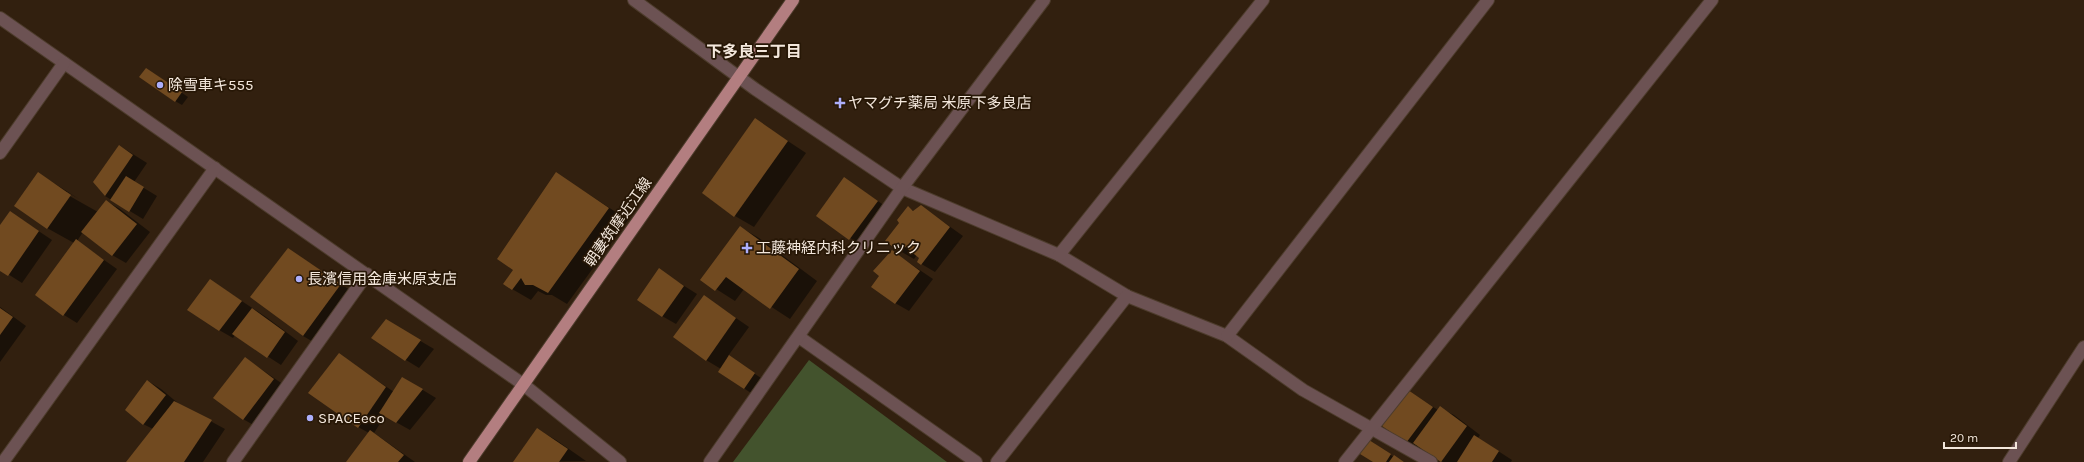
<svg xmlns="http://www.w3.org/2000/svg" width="2084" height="462" font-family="Karla,'Noto Sans JP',sans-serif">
  <rect width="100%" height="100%" fill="#32200f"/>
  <polygon fill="#43532d" points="809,360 947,462 733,462"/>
  <g fill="#0007">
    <polygon points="153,73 188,97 182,105 175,101"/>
    <polygon points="756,120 806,153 754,227 735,216"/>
    <polygon points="120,146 147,163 134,182 157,196 143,219 105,196"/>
    <polygon points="38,173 79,199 67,192 66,194 98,212 106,201 120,209 150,232 126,263 112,255 83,232 77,241 117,269 77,323 64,315 74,243 47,228"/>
    <polygon points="556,173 628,220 567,304 552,295 546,295 538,291 531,300 512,289"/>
    <polygon points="844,178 891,210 864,247 817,216"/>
    <polygon points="921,206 963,236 935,272 918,262 921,258 917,255 914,259 900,251 900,223 908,208 914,211"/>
    <polygon points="10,212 52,240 22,283 0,269 0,226"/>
    <polygon points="740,227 759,238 817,281 790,319 744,289 735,301 702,280"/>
    <polygon points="288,249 359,296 322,347 303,336 252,297"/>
    <polygon points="893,252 933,279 909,311 895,303 881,275"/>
    <polygon points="659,270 697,294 676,324 662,316"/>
    <polygon points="210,280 266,317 298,341 281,365 235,335 233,338 219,330"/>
    <polygon points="704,296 749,327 728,356 761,378 751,393 719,372 721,369 706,360"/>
    <polygon points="0,307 26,326 0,362"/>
    <polygon points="400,329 434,349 419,368 406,360"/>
    <polygon points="340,355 394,392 403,378 436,398 410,430 385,416 374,433 415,462 348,462 369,433 358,427"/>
    <polygon points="245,358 287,387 257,427 243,419"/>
    <polygon points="148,381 161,389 179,404 225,429 203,462 127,462 153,429 143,424"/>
    <polygon points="1408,391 1438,410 1440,408 1454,415 1480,435 1478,438 1512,460 1511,462 1443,462 1422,448 1420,450 1407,443"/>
    <polygon points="537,429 556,440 586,461 514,462"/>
    <polygon points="1369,442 1394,457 1404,462 1375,462"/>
  </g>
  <g fill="#714a20">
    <polygon points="146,68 182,92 175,102 139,77"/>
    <polygon points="755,118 788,141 734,217 702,193"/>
    <polygon points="119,145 133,155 105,196 93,182"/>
    <polygon points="38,172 71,195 47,229 14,206"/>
    <polygon points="556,172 609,208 548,293 533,285 525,285 521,278 512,290 503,284 513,270 497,259"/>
    <polygon points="126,176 144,187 129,212 110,200"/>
    <polygon points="844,177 878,201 849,240 816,216"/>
    <polygon points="106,200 137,224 112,256 81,232"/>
    <polygon points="921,205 950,227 921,265 917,262 919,258 904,246 900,252 885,241 899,223 897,220 908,206 913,211"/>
    <polygon points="10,211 39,231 8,276 0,271 0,225"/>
    <polygon points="740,226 799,269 770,309 726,277 715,291 700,280"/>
    <polygon points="76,239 104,260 63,316 35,295"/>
    <polygon points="288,248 341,284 303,336 250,297"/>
    <polygon points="892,250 920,271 895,304 871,287 879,276 873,271"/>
    <polygon points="659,268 684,286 662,317 637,300"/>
    <polygon points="210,279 242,301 219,331 187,310"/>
    <polygon points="704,295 736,318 706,361 673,337"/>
    <polygon points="0,308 13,317 0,335"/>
    <polygon points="252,308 285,332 267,358 232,334"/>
    <polygon points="386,319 421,340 405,361 371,338"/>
    <polygon points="339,353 386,387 358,428 308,393"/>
    <polygon points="729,355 755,373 744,389 718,372"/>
    <polygon points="245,357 274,379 243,420 213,398"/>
    <polygon points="402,377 423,389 396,423 379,413"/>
    <polygon points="147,380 166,395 143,425 125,410"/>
    <polygon points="1408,390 1433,407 1406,443 1382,426"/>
    <polygon points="174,401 212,420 184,462 126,462"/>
    <polygon points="1440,406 1467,426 1441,462 1413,443"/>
    <polygon points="537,428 568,449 559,462 513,462"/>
    <polygon points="370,430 404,455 398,462 346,462"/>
    <polygon points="1474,435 1499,451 1492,462 1457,462"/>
    <polygon points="1369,440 1391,454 1386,462 1373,462 1360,454"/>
    <polygon points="1394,455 1404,462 1389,462"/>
  </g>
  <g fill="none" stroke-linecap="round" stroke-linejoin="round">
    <g stroke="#4d3c2c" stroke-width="14">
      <g id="minor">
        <polyline points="634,0 755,89 902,188 1059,255 1127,296 1227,336 1303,390 1431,462"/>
        <polyline points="0,18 524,385 620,462"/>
        <polyline points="0,153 64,63"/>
        <polyline points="1059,255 1263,0"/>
        <polyline points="1227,336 1488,0"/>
        <polyline points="799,337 976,462"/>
        <polyline points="3,462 215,168"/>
        <polyline points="233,462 367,274"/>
        <polyline points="710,462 902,188 1044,0"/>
        <polyline points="997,462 1127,296"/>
        <polyline points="1345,462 1712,0"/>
        <polyline points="2009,462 2084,347"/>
      </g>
    </g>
    <g stroke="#4d3c2c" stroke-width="14">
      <polyline id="major" points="469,462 793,0"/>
    </g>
    <use href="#minor" stroke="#6c5253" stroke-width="12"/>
    <use href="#major" stroke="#b37e80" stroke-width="12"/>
  </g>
  <g fill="#adaffb" stroke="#271706" stroke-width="1.5">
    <circle cx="160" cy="85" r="4"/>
    <path d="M838 97h4v4h4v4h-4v4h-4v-4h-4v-4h4z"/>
    <path d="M745 242h4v4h4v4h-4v4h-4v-4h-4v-4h4z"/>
    <circle cx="299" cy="279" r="4"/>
    <circle cx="310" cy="418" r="4"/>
  </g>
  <g text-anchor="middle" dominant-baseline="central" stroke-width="3.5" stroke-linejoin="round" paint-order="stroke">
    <g font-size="15" fill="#f3e7dc" stroke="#271706" text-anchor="start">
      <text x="168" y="85">除雪車キ555</text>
      <text x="848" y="103">ヤマグチ薬局 米原下多良店</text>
      <text x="756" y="248">工藤神経内科クリニック</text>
      <text x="307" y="279">長濱信用金庫米原支店</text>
      <text x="318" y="418">SPACEeco</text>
    </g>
    <g font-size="15" fill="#f3e7dc" stroke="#271706">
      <text transform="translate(618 222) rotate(-55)">朝妻筑摩近江線</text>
    </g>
    <g font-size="16" font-weight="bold" fill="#f3e7dc" stroke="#271706">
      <text x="754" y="51">下多良三丁目</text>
    </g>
  </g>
  <path d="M1944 442v6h72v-6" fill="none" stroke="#f3e7dc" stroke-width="2"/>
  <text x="1950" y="442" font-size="12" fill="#f3e7dc" stroke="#271706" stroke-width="3" paint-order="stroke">20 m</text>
</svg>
